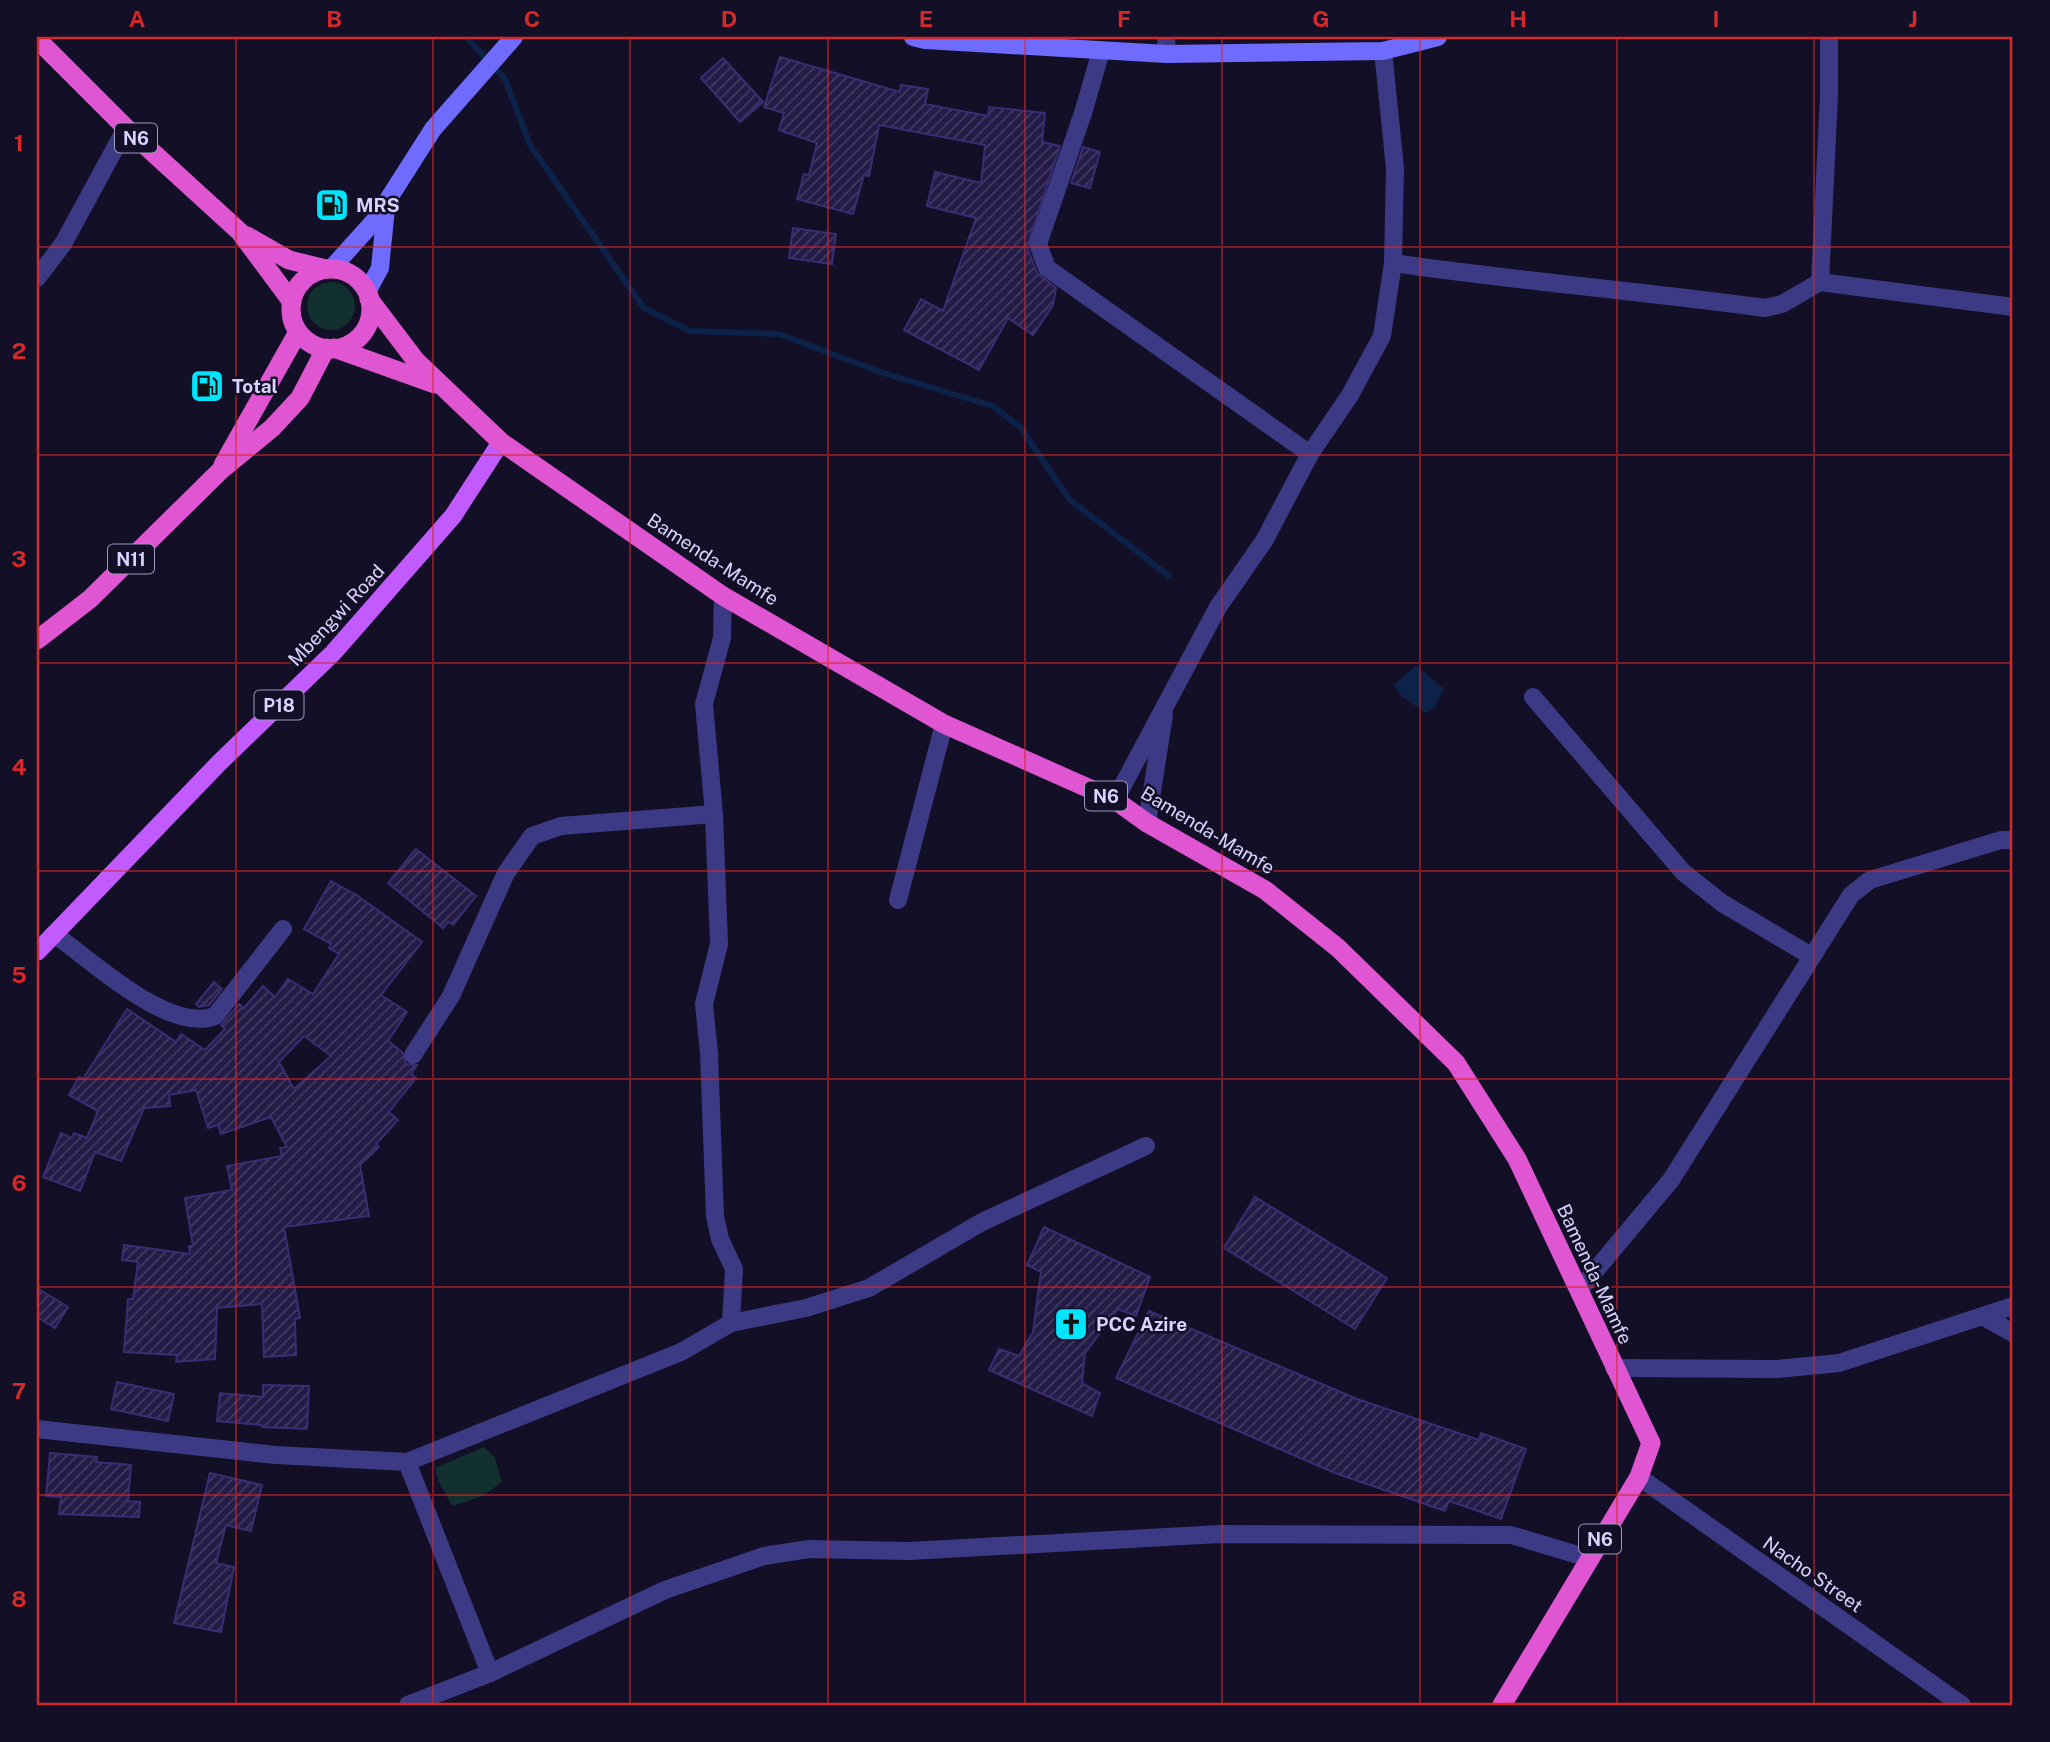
<svg xmlns="http://www.w3.org/2000/svg" width="2050" height="1742" font-family="'Public Sans',sans-serif">
  <defs>
    <pattern id="building-hatch" width="6" height="6" patternUnits="userSpaceOnUse" patternTransform="scale(1.75)"><rect width="6" height="6" fill="#241b47"/><path d="M-1 1l2-2M0 6l6-6M5 7l2-2" fill="none" stroke="#433b63"/></pattern>
  </defs>
  <rect width="100%" height="100%" fill="#130f26"/>
  <g fill="#12302f">
    <circle cx="331" cy="306" r="24"/>
    <polygon points="484,1447 495,1458 502,1482 483,1496 452,1506 438,1480 435,1468"/>
  </g>
  <polygon fill="#0c2248" points="1416,665 1444,689 1435,707 1426,713 1401,696 1394,685"/>
  <g fill="none" stroke-linecap="round" stroke-linejoin="round">
    <polyline stroke="#0c2248" stroke-width="6" points="466,37 505,79 530,145 644,308 690,331 779,334 883,373 993,406 1021,428 1069,499 1169,576"/>
  </g>
  <g fill="url(#building-hatch)" stroke="#3b2d73" stroke-width="2" fill-rule="evenodd">
    <polygon points="780,57 900,92 901,85 928,89 925,104 988,116 989,107 1045,113 1042,142 1060,146 1027,247 1037,273 1056,288 1053,305 1033,335 1008,318 979,370 904,330 921,299 943,311 976,218 927,206 935,172 981,183 985,145 879,125 869,176 864,175 853,214 797,199 804,174 809,175 817,143 779,130 784,113 764,107"/>
    <polygon points="723,58 763,102 740,122 701,78"/>
    <polygon points="1083,147 1100,152 1090,188 1071,183"/>
    <polygon points="793,228 836,234 832,264 789,258"/>
    <polygon points="416,849 476,896 453,925 448,922 443,928 388,883"/>
    <path d="M331,881L358,896L422,942L381,995L407,1012L388,1041L402,1052L406,1064L417,1065L411,1074L416,1078L389,1112L398,1120L376,1144L379,1147L360,1165L369,1216L284,1227L300,1318L295,1319L296,1355L264,1357L262,1304L217,1308L215,1359L176,1362L177,1355L124,1352L128,1299H133L138,1262L122,1260L124,1245L190,1254L189,1246H193L185,1198L232,1190L227,1166L282,1156L280,1148L287,1147L271,1117L221,1134L218,1125L208,1128L196,1090L169,1095L170,1106L144,1108L121,1161L95,1152L80,1191L43,1177L61,1133L72,1138L74,1133L87,1138L98,1111L69,1095L79,1077L83,1079L127,1009L176,1042L181,1034L205,1050L225,1029L221,1025L239,1004L244,1008L263,986L275,997L288,979L313,994L339,954L329,948L331,944L304,929ZM304,1036L331,1056L294,1089L279,1062Z"/>
    <polygon points="214,982 222,989 209,1005 199,1007 196,1004"/>
    <polygon points="1255,1197 1387,1278 1355,1329 1224,1248"/>
    <polygon points="1044,1227 1150,1277 1136,1316 1118,1309 1085,1353 1082,1383 1100,1393 1092,1416 989,1370 999,1349 1019,1356 1033,1332 1041,1272 1027,1265"/>
    <polygon points="37,1288 68,1307 55,1328 37,1317"/>
    <polygon points="1149,1311 1357,1399 1479,1440 1481,1433 1526,1449 1501,1519 1449,1501 1445,1511 1335,1473 1116,1378"/>
    <polygon points="117,1382 174,1394 168,1421 111,1409"/>
    <polygon points="263,1385 309,1386 307,1429 262,1427 262,1425 217,1421 220,1393 263,1397"/>
    <polygon points="50,1453 97,1457 96,1462 131,1465 128,1501 140,1502 139,1517 59,1514 61,1497 46,1496"/>
    <polygon points="210,1473 262,1485 251,1531 226,1525 216,1563 234,1567 221,1632 174,1623"/>
  </g>
  <g fill="none" stroke-linecap="round" stroke-linejoin="round">
    <g stroke="#3d3a85" stroke-width="18">
      <polyline points="1166,37 1167,54"/>
      <polyline points="1101,51 1083,113 1038,244 1047,268 1310,454"/>
      <path d="M1393,263C1517,281 1641,291 1765,308L1782,304L1820,282"/>
      <polyline points="37,278 63,244 126,128"/>
      <polyline points="723,596 722,638 704,704 714,814 719,944 704,1004 709,1053 715,1216 720,1239 734,1269 731,1323"/>
      <polyline points="1533,697 1683,872 1722,903 1811,956"/>
      <polyline points="1115,800 1218,607 1264,541 1310,454 1350,395 1382,336 1393,263 1395,168 1383,51"/>
      <polyline points="1147,823 1164,715"/>
      <polyline points="898,900 944,724"/>
      <path d="M54,934C91,960 169,1034 215,1016L283,929"/>
      <polyline points="413,1055 451,996 506,873 532,836 561,826 714,814"/>
      <polyline points="1579,1290 1671,1180 1851,895 1870,880 2001,840 2013,840"/>
      <polyline points="1984,1317 2013,1333"/>
      <polyline points="1614,1368 1777,1369 1839,1363 2013,1306"/>
      <polyline points="37,1429 276,1455 407,1462 681,1352 731,1323 806,1308 869,1288 982,1222 1146,1146"/>
      <polyline points="407,1462 490,1673 665,1590 764,1556 809,1549 909,1551 1220,1534 1511,1535 1588,1558"/>
      <polyline points="1639,1477 1962,1705"/>
      <polyline points="408,1705 490,1673"/>
    </g>
    <polyline stroke="#3d3a85" stroke-width="18" points="1829,37 1829,96 1820,282 2013,307"/>
    <g stroke="#6f6bff" stroke-width="18">
      <polyline points="913,37 925,40 1167,54 1383,51 1438,37"/>
      <polyline points="331,269 375,220 433,129 514,37"/>
      <polyline points="367,292 380,268 386,208"/>
    </g>
    <polyline stroke="#c25bff" stroke-width="18" points="37,952 219,763 333,653 453,516 501,442"/>
    <g stroke="#e055d1" stroke-width="19">
      <polyline points="37,39 126,128 240,232 292,302"/>
      <polyline points="247,236 289,260 326,269"/>
      <circle cx="331" cy="309" r="40"/>
      <polyline points="369,299 416,361 501,442 723,596 944,724 1115,800 1147,823 1265,890 1338,948 1456,1063 1517,1159 1651,1443 1639,1477 1502,1705"/>
      <polyline points="334,348 435,384"/>
      <polyline points="223,465 298,332"/>
      <polyline points="37,640 90,599 220,471 272,428 300,398 326,348"/>
    </g>
  </g>
  <path fill="none" stroke="#d62828" stroke-width="2" stroke-opacity="0.55" d="M236,37V1705M433,37V1705M630,37V1705M828,37V1705M1025,37V1705M1222,37V1705M1420,37V1705M1617,37V1705M1814,37V1705M37,247H2013M37,455H2013M37,663H2013M37,871H2013M37,1079H2013M37,1287H2013M37,1495H2013"/>
  <defs>
    <g id="fuel-square" transform="scale(1.75)"><rect x="-9" y="-9" width="18" height="18" rx="4" fill="#00e5ff" stroke="#130f26"/><path d="M-5.5-6h7V0h2V4h1.3V-2.5L3-4.5l.8-.8L6-3V5H2.5V1h-1V6h-7ZM-4.2-4.7v3.2H.2V-4.7Z" fill="#111"/></g>
    <g id="church-square" transform="scale(1.75)"><rect x="-9" y="-9" width="18" height="18" rx="4" fill="#00e5ff" stroke="#130f26"/><path d="M-1.2-6h2.4v3.5h3.3v2.4h-3.3V6h-2.4V-.1h-3.3v-2.4h3.3Z" fill="#111"/></g>
  </defs>
  <g fill-rule="evenodd">
    <use href="#fuel-square" x="332" y="205"/>
    <use href="#fuel-square" x="207" y="386"/>
    <use href="#church-square" x="1071" y="1324"/>
  </g>
  <g text-anchor="middle" dominant-baseline="central" stroke-width="5" stroke-linejoin="round" paint-order="stroke">
    <g fill="#130f26" stroke="#9e99be" stroke-width="2">
      <rect x="115" y="123.5" width="42" height="29" rx="5"/>
      <rect x="108" y="544.5" width="46" height="29" rx="5"/>
      <rect x="254.5" y="690.5" width="49" height="29" rx="5"/>
      <rect x="1085" y="781.5" width="42" height="29" rx="5"/>
      <rect x="1579" y="1524.5" width="42" height="29" rx="5"/>
    </g>
    <g font-size="18" font-weight="bold" fill="#d9d4ff">
      <text x="136" y="138">N6</text>
      <text x="131" y="559">N11</text>
      <text x="279" y="705">P18</text>
      <text x="1106" y="796">N6</text>
      <text x="1600" y="1539">N6</text>
    </g>
    <g font-size="19" font-weight="bold" fill="#d9d4ff" stroke="#130f26" text-anchor="start">
      <text x="356" y="205">MRS</text>
      <text x="232" y="386">Total</text>
      <text x="1096" y="1324">PCC Azire</text>
    </g>
    <g font-size="19" fill="#d9d4ff" stroke="#130f26">
      <text transform="translate(713 559) rotate(33)">Bamenda-Mamfe</text>
      <text transform="translate(336 615) rotate(-47)">Mbengwi Road</text>
      <text transform="translate(1208 830) rotate(31)">Bamenda-Mamfe</text>
      <text transform="translate(1595 1274) rotate(65)">Bamenda-Mamfe</text>
      <text transform="translate(1813 1574) rotate(35)">Nacho Street</text>
    </g>
  </g>
  <rect width="2050" height="1742" fill="none" stroke="#130f26" stroke-width="77"/>
  <rect x="38" y="38" width="1973" height="1666" fill="none" stroke="#d62828" stroke-width="2.5"/>
  <g font-size="23" text-anchor="middle" font-weight="bold" fill="#d62828">
    <text x="137" y="27">A</text>
    <text x="334" y="27">B</text>
    <text x="532" y="27">C</text>
    <text x="729" y="27">D</text>
    <text x="926" y="27">E</text>
    <text x="1124" y="27">F</text>
    <text x="1321" y="27">G</text>
    <text x="1518" y="27">H</text>
    <text x="1716" y="27">I</text>
    <text x="1913" y="27">J</text>
    <text x="19" y="151">1</text>
    <text x="19" y="359">2</text>
    <text x="19" y="567">3</text>
    <text x="19" y="775">4</text>
    <text x="19" y="983">5</text>
    <text x="19" y="1191">6</text>
    <text x="19" y="1399">7</text>
    <text x="19" y="1607">8</text>
  </g>
</svg>
